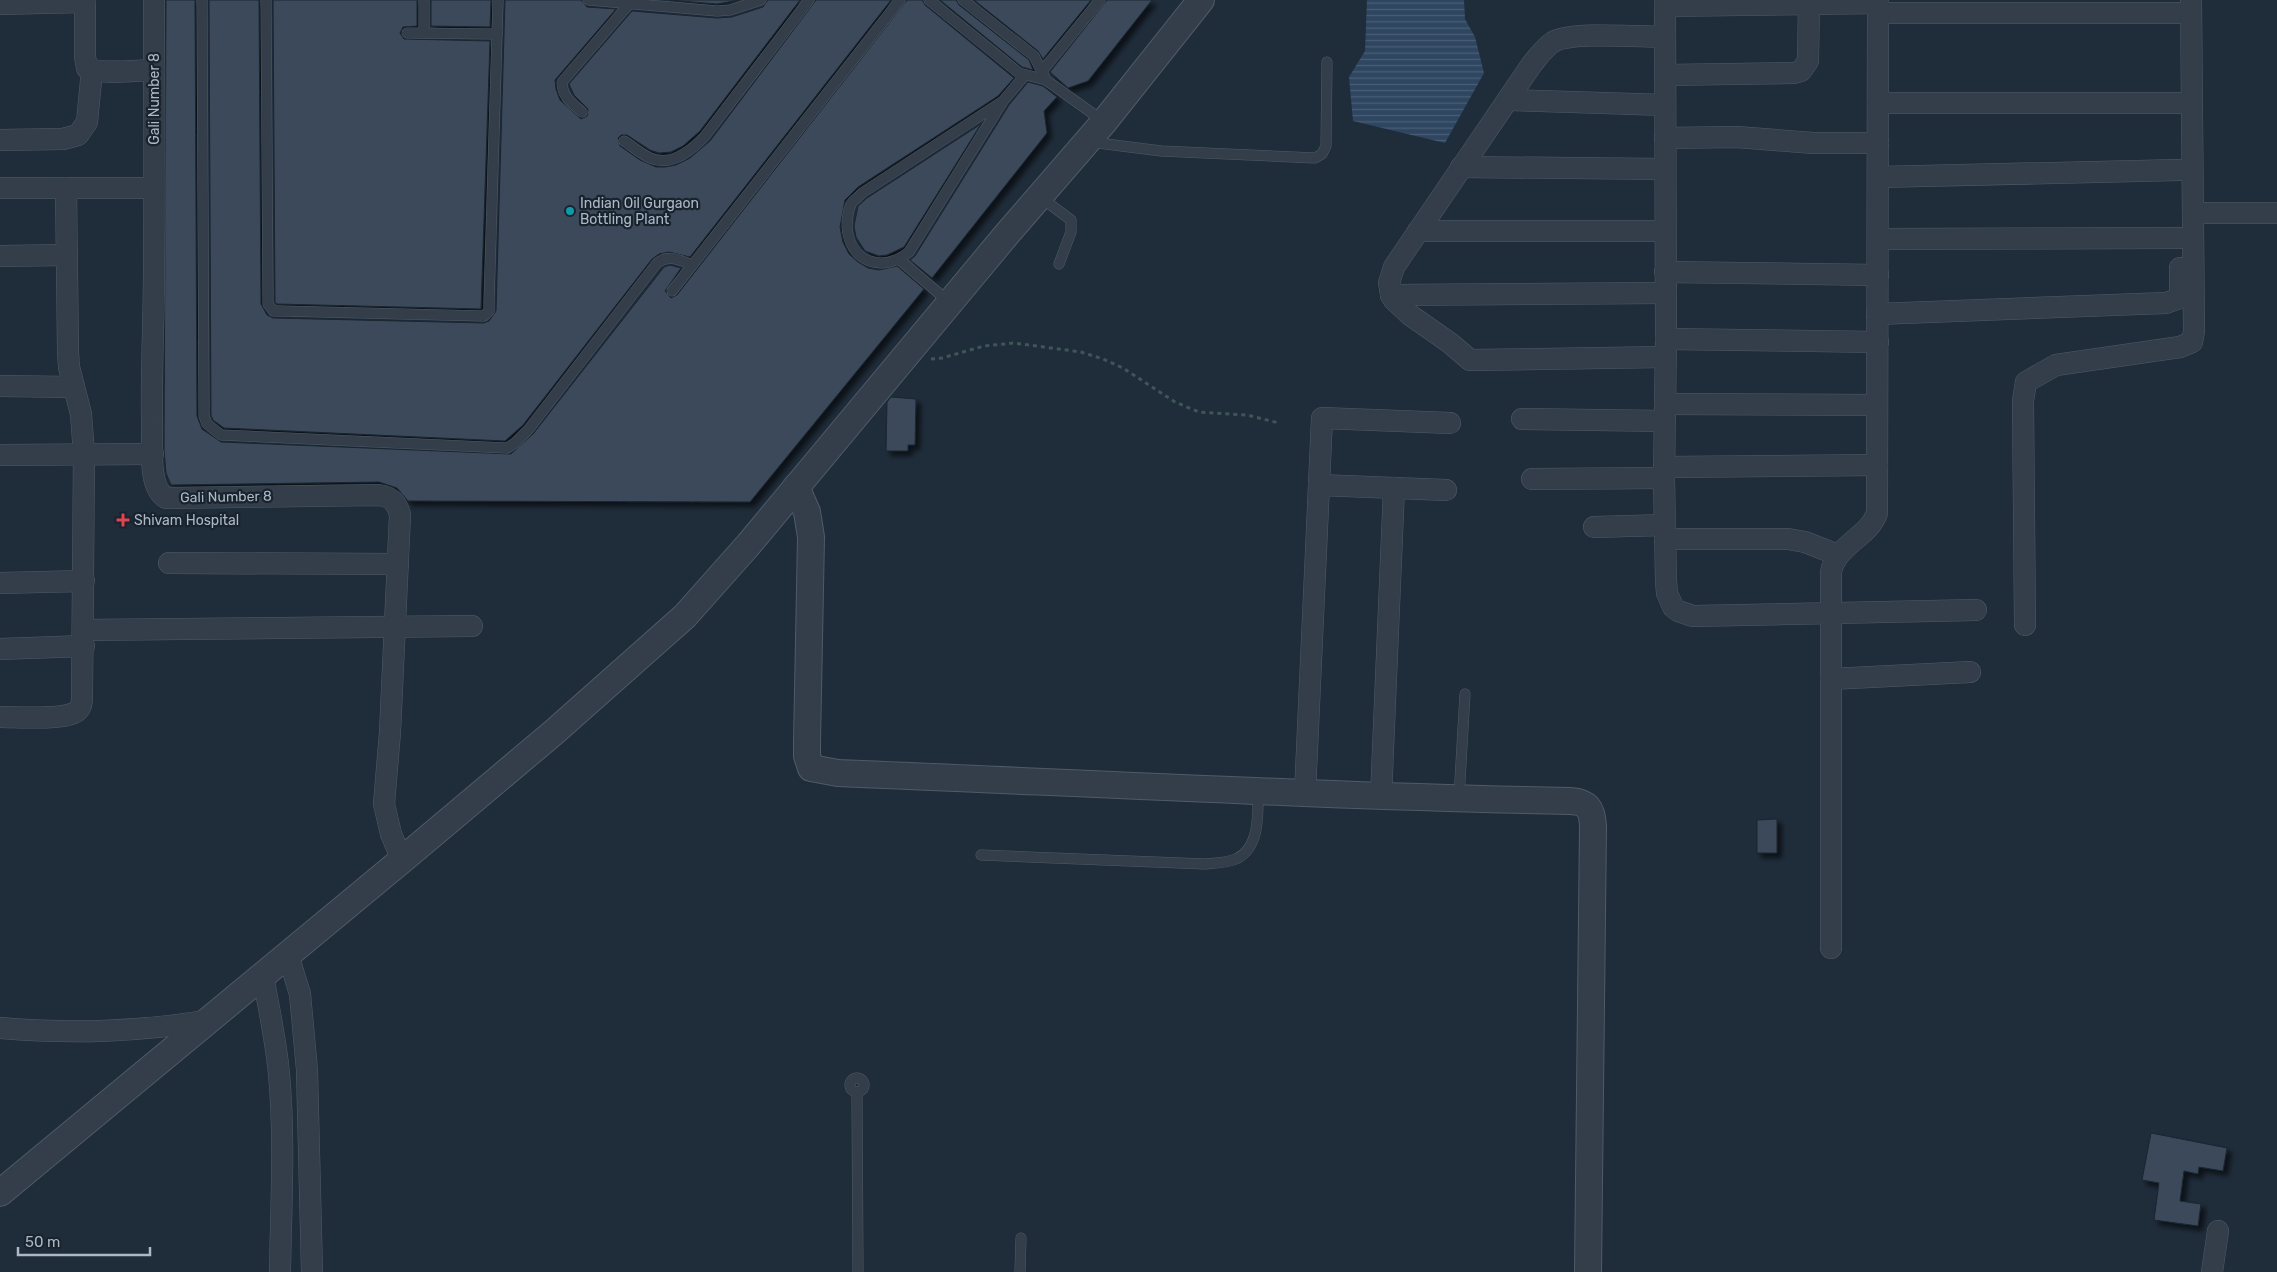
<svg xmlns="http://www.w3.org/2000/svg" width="2277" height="1272" font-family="Rubik,sans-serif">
  <defs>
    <pattern id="water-rules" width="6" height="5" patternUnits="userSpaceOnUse" patternTransform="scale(1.25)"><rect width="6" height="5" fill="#2f4661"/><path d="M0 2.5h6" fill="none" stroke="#4a5f76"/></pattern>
    <filter id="shadow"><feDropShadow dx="4.5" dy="4.5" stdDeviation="2.5" flood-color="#0009"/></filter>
  </defs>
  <rect width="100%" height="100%" fill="#1f2c3a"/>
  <polygon fill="url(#water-rules)" points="1367,0 1464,0 1465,19 1475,37 1484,73 1445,143 1353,121 1349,77 1365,51"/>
  <g fill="#3b4a5a" stroke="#1a2530" filter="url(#shadow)">
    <polygon points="166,0 195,0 197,416 202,429 221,442 511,454 533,434 664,267 670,265 681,268 665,291 671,298 677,295 907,0 922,0 925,5 1014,78 998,96 858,187 845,200 840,227 843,242 849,254 858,262 868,268 879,270 897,266 924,289 750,502 408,501 397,488 379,482 171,485 166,473 164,450"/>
    <polygon points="209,0 259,0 261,304 267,315 273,318 484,323 489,321 496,311 505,0 581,0 587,7 616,9 555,80 556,89 560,100 581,119 587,116 588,109 574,95 569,84 632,11 717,18 732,17 763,7 768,0 800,0 700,131 683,146 671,152 659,153 650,150 627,135 621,135 618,138 620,146 640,160 656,167 665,167 676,165 690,158 710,141 816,0 891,0 690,257 669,252 659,254 652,259 523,425 505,441 224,428 213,420 211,415"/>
    <polygon points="273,0 417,0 417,26 403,27 400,33 404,39 490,41 481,309 277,304 275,302"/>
    <polygon points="431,0 491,0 490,27 431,26"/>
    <polygon points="669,0 739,0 717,4"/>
    <polygon points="940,0 956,0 959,5 1029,60 1033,70 1022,67"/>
    <polygon points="974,0 1091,0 1043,59 1038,51"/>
    <polygon points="1107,0 1152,0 1088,81 1068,88 1050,72"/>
    <polygon points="1028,82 1043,86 1057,97 1044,111 1047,133 932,278 910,260 915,256 1009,105"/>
    <polygon points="981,124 904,247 887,255 879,256 865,251 856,237 854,226 858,206 867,198"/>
    <polygon points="891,397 916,399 915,445 908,445 908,451 886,451 887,402"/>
    <polygon points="1777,819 1777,853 1757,853 1757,820"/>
    <polygon points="2151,1133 2227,1148 2223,1171 2199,1167 2198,1174 2184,1171 2180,1201 2201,1204 2198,1226 2154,1220 2159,1183 2142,1180"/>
  </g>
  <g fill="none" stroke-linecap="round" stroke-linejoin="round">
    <g stroke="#505b68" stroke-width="11">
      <g id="service">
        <path d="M202,0L204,416L207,424L221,435L507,448L515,443L528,430L657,263C668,254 680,260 692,265"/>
        <polyline points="266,0 268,304 273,311 282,311 484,316 489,311 489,301 498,0"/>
        <polyline points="424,0 424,33"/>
        <polyline points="588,0 717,11 730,10 761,0"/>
        <polyline points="929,0 1019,73 1046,80 1103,121"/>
        <polyline points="963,0 1034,56 1046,80"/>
        <polyline points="407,33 497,34"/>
        <polyline points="1042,71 1100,0"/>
        <path d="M1003,101L909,252C883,273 850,263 847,227C847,220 848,211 851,204C853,200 859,197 862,193L1003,101L1025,75"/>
        <path d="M582,112C572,103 562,97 562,82L630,3"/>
        <path d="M624,141C632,146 641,154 650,158C671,167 691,151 705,136L809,0"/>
        <polyline points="1090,142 1161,151 1315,158 1322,154 1326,146 1327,62"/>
        <polyline points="1040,197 1071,220 1071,232 1059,264"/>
        <polyline points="900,260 949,302"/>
        <polyline points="672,291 900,0"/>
        <polyline points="1459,798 1465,694"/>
        <path d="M981,855L1205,864C1215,863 1226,863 1236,859C1260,848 1258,814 1258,793"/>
        <circle cx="857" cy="1085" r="7"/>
        <polyline points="857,1092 858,1272"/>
        <polyline points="1020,1272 1021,1238"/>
      </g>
    </g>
    <g stroke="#505b68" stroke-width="22">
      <g id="minor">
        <path d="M85,0V57L87,68C101,75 138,70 154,70"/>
        <path d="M154,0C154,89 155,179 154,268C154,320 151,372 152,423C153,444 147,487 166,498L379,495C392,497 397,503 400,515L390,732L384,804L391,834L402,860"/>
        <polyline points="1665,0 1666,339 1664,478 1666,581 1667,593 1673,607 1678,611 1693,616 1976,610"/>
        <polyline points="0,4 85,2"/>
        <polyline points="1665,6 1878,3"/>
        <polyline points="1878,13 2179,13"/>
        <path d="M1665,37C1640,37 1572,31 1553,42C1545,47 1538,57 1532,64L1394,267L1389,283L1391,295L1394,300L1410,315L1450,343L1470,360L1665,357"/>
        <polyline points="1665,75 1794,73 1801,71 1808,61 1809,3"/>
        <polyline points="1508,100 1665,105"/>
        <polyline points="1878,103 2179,103"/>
        <polyline points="1665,138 1737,137 1813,143 1878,143"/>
        <polyline points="0,140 63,139 78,135 87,122 92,70"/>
        <polyline points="1461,167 1665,169"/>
        <polyline points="1878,177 2179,170"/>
        <polyline points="0,188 154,188"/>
        <polyline points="2193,213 2277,213"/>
        <polyline points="1418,231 1665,231"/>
        <polyline points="1878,239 2180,238"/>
        <polyline points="0,256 67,255"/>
        <polyline points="1665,272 1878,275"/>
        <polyline points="1391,295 1665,293"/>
        <polyline points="1877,314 2166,303 2177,299 2180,293 2180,268"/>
        <polyline points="1666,339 1878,342"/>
        <polyline points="0,386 74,387"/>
        <polyline points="1665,404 1876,405"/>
        <polyline points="1522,419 1665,421"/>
        <polyline points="0,455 153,454"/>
        <polyline points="1664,467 1877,465"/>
        <polyline points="1532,479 1664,478"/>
        <polyline points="1319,485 1446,490"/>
        <polyline points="1594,527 1665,525"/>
        <polyline points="1665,539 1788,539 1805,542 1838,555"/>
        <polyline points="169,563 398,564"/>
        <polyline points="0,583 84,581"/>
        <polyline points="2025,625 2023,401 2026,382 2056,365 2180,347 2192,342 2194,331 2191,0"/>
        <polyline points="84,630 472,626"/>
        <polyline points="0,649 84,646"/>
        <polyline points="1831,679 1970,672"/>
        <path d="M0,717C18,717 59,720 74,713C81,710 82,704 82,697L84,454L81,414L69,367L68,352L66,188"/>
        <polyline points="1305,794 1322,418 1450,423"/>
        <polyline points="1381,797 1394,488"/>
        <path d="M1831,948V572C1836,545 1869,537 1877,513C1877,342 1878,171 1878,0"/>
        <polyline points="288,955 300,994 307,1070 312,1272"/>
        <path d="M263,976C269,1009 276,1041 279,1074C285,1139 281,1206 280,1272"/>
        <path d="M0,1028C74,1034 138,1032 211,1020"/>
        <polyline points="2212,1272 2218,1231"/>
      </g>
    </g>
    <g stroke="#505b68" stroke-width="28">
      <g id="tertiary">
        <path d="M796,487L807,512L811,537L807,742V756L811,768L838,773C1082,783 1326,796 1570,801C1588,802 1592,809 1593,826L1588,1272"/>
        <polyline points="0,1193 402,860 553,733 685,616 749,544 1007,234 1104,122 1201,0"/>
      </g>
    </g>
    <polyline stroke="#3f5658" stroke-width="3" stroke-dasharray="4 4" stroke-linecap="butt" points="931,359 942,358 984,346 1014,343 1081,352 1103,359 1123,368 1175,402 1199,412 1247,415 1279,423"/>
    <use href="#service" stroke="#333e4a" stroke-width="10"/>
    <use href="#minor" stroke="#333e4a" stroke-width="21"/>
    <use href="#tertiary" stroke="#333e4a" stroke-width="26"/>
  </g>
  <circle fill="#0f9aa8" stroke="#18232e" stroke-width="2" cx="570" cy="211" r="5"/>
  <path fill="#e0444e" stroke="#18232e" stroke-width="2" d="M120.5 512.5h5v5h5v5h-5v5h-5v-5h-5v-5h5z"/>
  <g text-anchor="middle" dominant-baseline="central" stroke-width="4.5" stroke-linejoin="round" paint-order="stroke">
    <g font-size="14" fill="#adb8c7" stroke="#18232e">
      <text transform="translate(154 99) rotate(-90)">Gali Number 8</text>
      <text transform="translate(226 497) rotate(-1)">Gali Number 8</text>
    </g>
    <g font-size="14" fill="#adb8c7" stroke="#18232e" text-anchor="start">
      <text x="580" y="203">Indian Oil Gurgaon<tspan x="580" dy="16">Bottling Plant</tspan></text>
      <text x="134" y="520">Shivam Hospital</text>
    </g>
  </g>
  <path d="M18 1247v8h132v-8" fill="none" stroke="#adb8c7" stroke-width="2.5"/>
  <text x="25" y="1247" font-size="15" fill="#adb8c7" stroke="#18232e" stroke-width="4" paint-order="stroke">50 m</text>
</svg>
